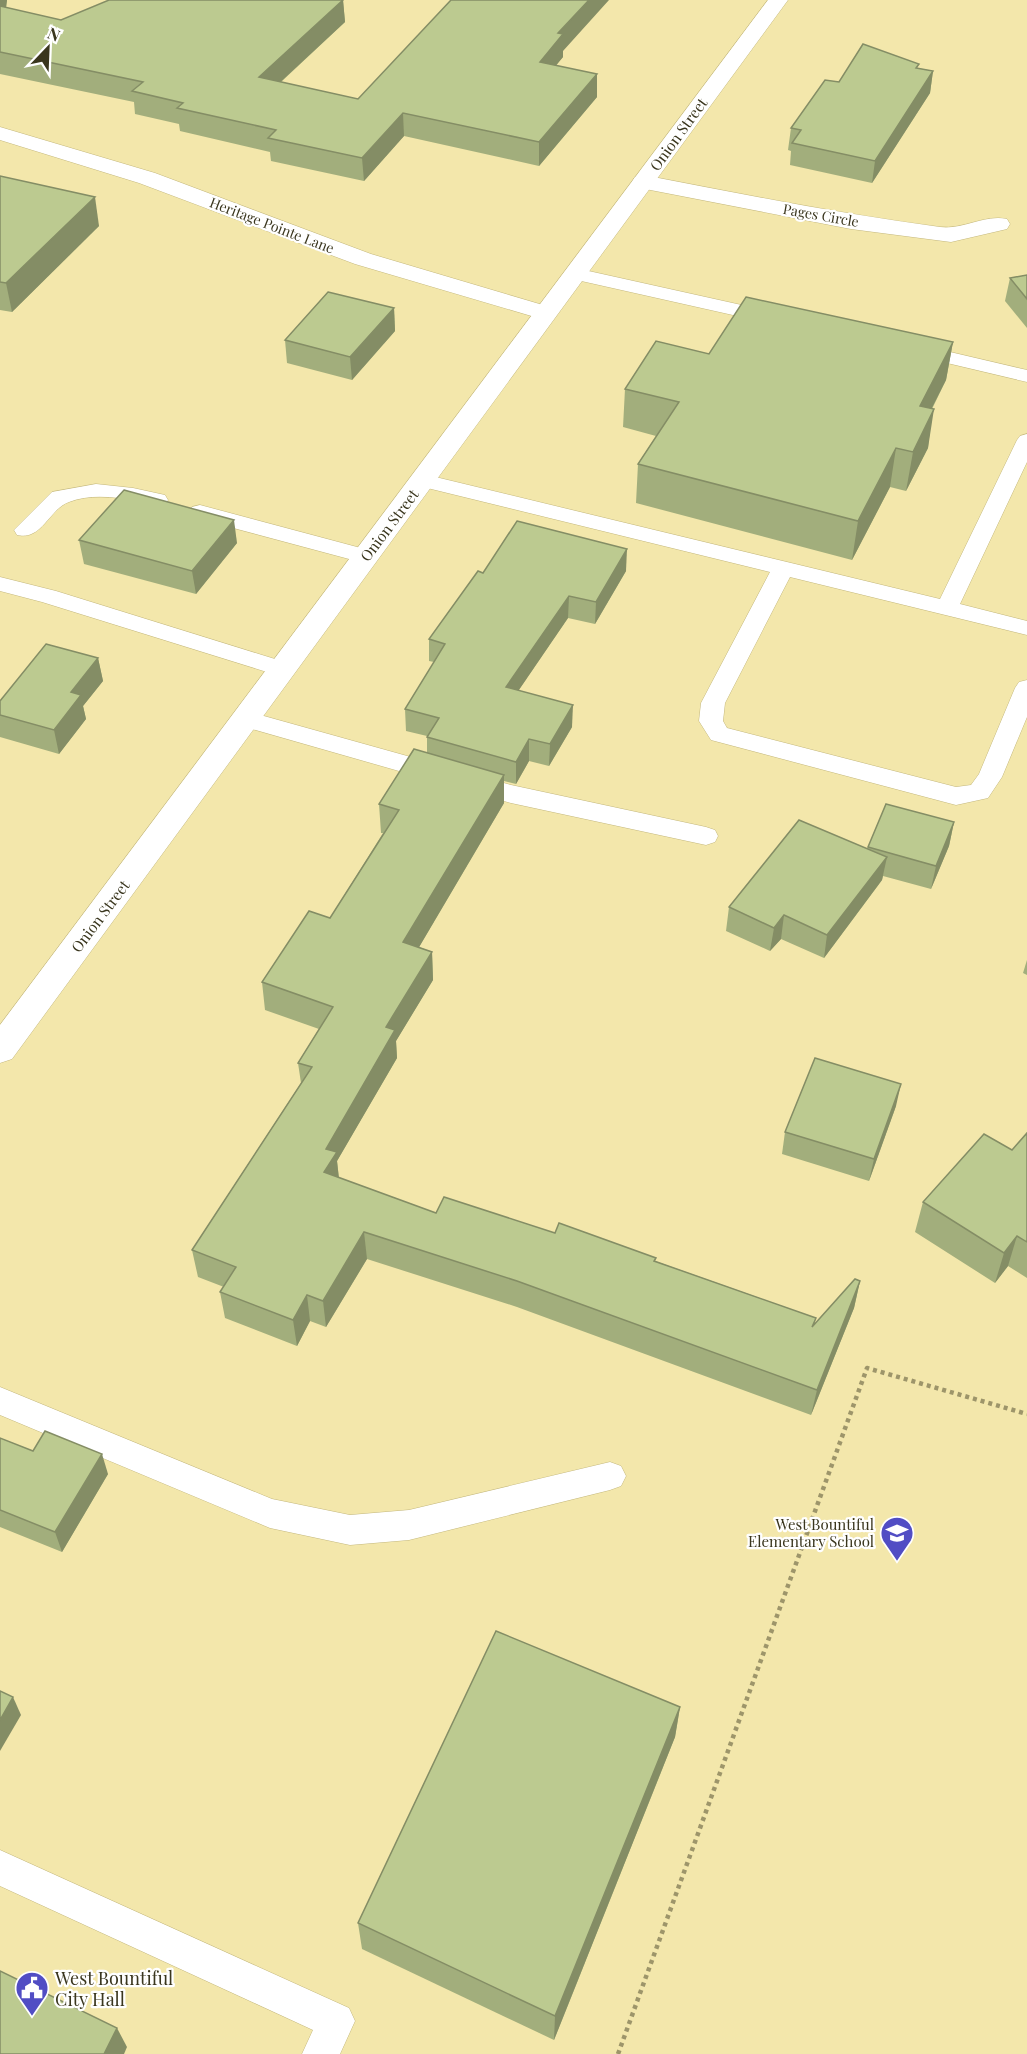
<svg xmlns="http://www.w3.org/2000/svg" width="1027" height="2054" font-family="'Playfair Display',serif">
  <rect width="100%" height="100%" fill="#f3e7ab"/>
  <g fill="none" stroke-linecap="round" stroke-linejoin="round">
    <g stroke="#c4b87e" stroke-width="1">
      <g id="service">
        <polygon points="575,268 773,312 780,314 783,318 780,322 773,324 568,278 565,274 568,270"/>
        <polygon points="916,344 1027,370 1027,382 909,354 906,350 909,346"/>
        <polygon points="1027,434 1027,462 960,604 1027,621 1027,635 790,577 725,703 723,721 727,728 956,787 971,785 979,774 1015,688 1019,682 1027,680 1027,717 1002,777 988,798 956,805 711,740 699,721 701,703 770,572 415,485 412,480 415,475 423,474 940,599 1017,440 1020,436"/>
        <path d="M96,484L133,488L165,495L168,500L165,505C153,507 144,503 133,500C113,497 89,494 69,502C49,509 42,541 17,535L14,530L52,492Z"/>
        <polygon points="200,505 372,551 375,556 372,561 364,563 192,517 189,512 192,507"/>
        <polygon points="0,577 56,591 291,664 295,669 291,674 283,677 42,602 0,591"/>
        <polygon points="246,711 511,785 706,827 715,830 718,836 715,842 706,845 511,803 238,725 234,719 238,713"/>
        <polygon points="0,1387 272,1499 350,1515 409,1510 610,1462 621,1466 626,1476 621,1486 610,1490 409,1540 350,1545 270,1528 0,1415"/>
        <polygon points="0,1850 349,2008 355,2021 340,2054 302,2054 313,2030 0,1886"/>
      </g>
    </g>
    <g stroke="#c4b87e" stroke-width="1">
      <g id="minor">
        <polygon points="0,127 155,173 371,254 553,308 557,313 553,318 545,320 355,264 139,183 0,140"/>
        <path d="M643,175C742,194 840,214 940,227C963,230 985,214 1007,219L1010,224L1007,229L951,242L851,229L635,187L632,182L635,177Z"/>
      </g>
    </g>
    <g stroke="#c4b87e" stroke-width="1">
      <polygon id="tertiary" points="768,0 788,0 12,1059 0,1063 0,1025"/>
    </g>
    <polyline stroke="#9d956a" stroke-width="4.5" stroke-dasharray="4 4" stroke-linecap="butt" points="618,2054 867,1368 1027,1414"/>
    <use href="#service" fill="#fff" fill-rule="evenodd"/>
    <use href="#minor" fill="#fff" fill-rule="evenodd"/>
    <use href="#tertiary" fill="#fff" fill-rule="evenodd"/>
  </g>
  <g fill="#a2ae7c">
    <polygon points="0,0 7,0 6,8 61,20 343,0 345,22 281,82 358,99 563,51 563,57 556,65 597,97 539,166 404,136 364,181 271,161 270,152 180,131 179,124 135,114 134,102 0,74"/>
    <polygon points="918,68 933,71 930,93 872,183 790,165 791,151 788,150 791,128"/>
    <polygon points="0,176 99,226 12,312 0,310"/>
    <polygon points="1027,275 1027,328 1005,301 1010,278"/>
    <polygon points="394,308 395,331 352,380 287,363 285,340"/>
    <polygon points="953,342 946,380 932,409 928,448 906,491 890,487 852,560 636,503 638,464 656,436 623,427 625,389 709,354"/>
    <polygon points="79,540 237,543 196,594 84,564"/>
    <polygon points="626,571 595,624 568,618 518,691 572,727 549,766 529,761 516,784 504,781 504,803 419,947 432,952 433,980 396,1041 397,1058 337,1161 339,1178 436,1213 555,1233 656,1258 655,1261 816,1318 814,1325 860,1281 854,1308 811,1415 517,1307 367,1259 326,1327 310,1321 297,1346 225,1318 220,1292 224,1287 198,1277 192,1250 301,1083 298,1063 319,1029 265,1010 262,982 330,918 383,833 381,833 379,804 427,753 427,736 406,731 405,709 434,662 429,661 429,639 483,573"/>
    <polygon points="98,658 103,681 83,706 86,719 59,754 0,737 0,701"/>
    <polygon points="954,822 949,846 931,889 883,876 882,880 824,958 781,939 770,951 726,931 729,907 867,849 868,847"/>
    <polygon points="1027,960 1027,975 1023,973"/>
    <polygon points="896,1106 869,1181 782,1154 785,1132"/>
    <polygon points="1027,1133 1027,1278 1008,1266 995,1283 915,1232 923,1202 1012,1150"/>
    <polygon points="0,1438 33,1451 108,1474 62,1552 0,1527"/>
    <polygon points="680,1707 675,1737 554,2040 362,1949 358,1923"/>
  </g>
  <g fill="#848d65">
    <polygon points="0,0 7,0 3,29 0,13"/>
    <polygon points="343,0 345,22 261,100 259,77"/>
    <polygon points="589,0 609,0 563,51 563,57 540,85 540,62 558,33"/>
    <polygon points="933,71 930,93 872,183 875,161"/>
    <polygon points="597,74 597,97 539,166 539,142"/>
    <polygon points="403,113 404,136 364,181 362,158"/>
    <polygon points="95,197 99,226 12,312 6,283"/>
    <polygon points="394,308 395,331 352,380 350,357"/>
    <polygon points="953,342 946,380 913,445 920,406"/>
    <polygon points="934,409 928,448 906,491 913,452"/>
    <polygon points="896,448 890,487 852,560 858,521"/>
    <polygon points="234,520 237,543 196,594 192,571"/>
    <polygon points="627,549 626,571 595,624 596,602"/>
    <polygon points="569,596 568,618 506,709 506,687"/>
    <polygon points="98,658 103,681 83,706 86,719 59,754 54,730 71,692"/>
    <polygon points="573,705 572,727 549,766 550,744"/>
    <polygon points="529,739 529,761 516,784 516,762"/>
    <polygon points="504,775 504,803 405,971 403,942"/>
    <polygon points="954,822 949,846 931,889 936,866"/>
    <polygon points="887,857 882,880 824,958 827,935"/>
    <polygon points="784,915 781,939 770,951 774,928"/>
    <polygon points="432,952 433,980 396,1041 397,1058 337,1161 339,1180 324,1172 326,1149 386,1027"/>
    <polygon points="901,1084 896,1106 869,1181 874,1159"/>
    <polygon points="364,1232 367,1259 326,1327 323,1301"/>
    <polygon points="1017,1236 1008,1266 995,1283 1004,1253"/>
    <polygon points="860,1281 854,1308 811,1415 817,1390"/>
    <polygon points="307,1295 310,1321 297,1346 293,1320"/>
    <polygon points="102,1454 108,1474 62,1552 55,1532"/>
    <polygon points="13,1697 21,1715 0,1751 0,1720"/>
    <polygon points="680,1707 675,1737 554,2040 555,2016"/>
    <polygon points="117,2028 127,2047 124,2054 104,2054"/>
  </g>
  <g fill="#bcca90" stroke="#848d65" stroke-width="1.5">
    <polygon points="109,0 343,0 259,77 358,99 451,0 589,0 558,33 563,34 540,62 597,74 539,142 403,113 362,158 268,138 276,130 177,108 183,103 132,91 143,82 0,52 0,6 61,20"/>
    <polygon points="863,44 919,64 916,68 933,71 875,161 792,143 801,130 791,128 825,80 839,82"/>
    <polygon points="0,176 95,197 6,283 0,282"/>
    <polygon points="1027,275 1027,299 1010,278"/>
    <polygon points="328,292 394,308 350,357 285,340"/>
    <polygon points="746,297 953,342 920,406 934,409 913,452 896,448 858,521 638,464 679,402 625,389 656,341 709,354"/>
    <polygon points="124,490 234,520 192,571 79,540"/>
    <polygon points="517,521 627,549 596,602 569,596 506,687 573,705 550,744 529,739 516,762 427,737 439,718 405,709 445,644 429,639 478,571 483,573"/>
    <polygon points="46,644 98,658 71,692 81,695 54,730 0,715 0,701"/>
    <polygon points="414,749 504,775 403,942 432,952 386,1027 395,1030 326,1149 337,1152 324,1172 436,1213 444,1197 555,1233 559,1223 656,1258 654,1261 816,1318 812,1327 855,1279 860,1281 817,1390 517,1281 364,1232 323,1301 307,1295 293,1320 220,1292 236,1267 192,1250 312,1067 298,1063 333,1007 262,982 309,911 330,918 399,810 379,804"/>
    <polygon points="886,804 954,822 936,866 868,847"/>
    <polygon points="799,820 887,857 827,935 784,915 774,928 729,907"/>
    <polygon points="815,1058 901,1084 874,1159 785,1132"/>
    <polygon points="1027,1133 1027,1242 1017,1236 1004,1253 923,1202 984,1134 1012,1150"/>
    <polygon points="45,1431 102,1454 55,1532 0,1510 0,1438 33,1451"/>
    <polygon points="496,1631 680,1707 555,2016 358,1923"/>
    <polygon points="0,1691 13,1697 0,1720"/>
    <polygon points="0,1971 117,2028 104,2054 0,2054"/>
  </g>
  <defs>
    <g id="school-pin" transform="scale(1.725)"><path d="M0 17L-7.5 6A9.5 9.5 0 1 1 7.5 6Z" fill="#514dc4" stroke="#fff"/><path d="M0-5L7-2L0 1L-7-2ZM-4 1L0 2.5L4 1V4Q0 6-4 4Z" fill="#fff"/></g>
    <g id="civic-pin" transform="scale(1.725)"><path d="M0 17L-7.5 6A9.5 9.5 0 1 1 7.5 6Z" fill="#514dc4" stroke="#fff"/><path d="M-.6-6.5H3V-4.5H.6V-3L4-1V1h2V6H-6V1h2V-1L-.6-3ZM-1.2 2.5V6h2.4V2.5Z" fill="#fff"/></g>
  </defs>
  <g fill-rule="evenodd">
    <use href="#school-pin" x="897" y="1533"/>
    <use href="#civic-pin" x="32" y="1988"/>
  </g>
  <g text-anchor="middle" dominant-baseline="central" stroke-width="4.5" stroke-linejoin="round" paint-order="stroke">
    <g font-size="14" fill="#3a361e" stroke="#fff">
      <text transform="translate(821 215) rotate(10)">Pages Circle</text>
      <text transform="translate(272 225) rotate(21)">Heritage Pointe Lane</text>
    </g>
    <g font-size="15" fill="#3a361e" stroke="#fff">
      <text transform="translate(678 134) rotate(-54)">Onion Street</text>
      <text transform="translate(389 525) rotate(-53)">Onion Street</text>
      <text transform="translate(100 916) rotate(-53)">Onion Street</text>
    </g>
    <g font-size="15" fill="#3a361e" stroke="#fff" text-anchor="end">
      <text x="874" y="1524">West Bountiful<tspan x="874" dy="17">Elementary School</tspan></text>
    </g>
    <g font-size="18" fill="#3a361e" stroke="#fff" text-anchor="start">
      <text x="55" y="1978">West Bountiful<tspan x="55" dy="21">City Hall</tspan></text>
    </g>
  </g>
  <g transform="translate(48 48) rotate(23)" stroke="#ffffff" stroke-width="4.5" paint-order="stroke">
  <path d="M0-4.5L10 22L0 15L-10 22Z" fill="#3a361e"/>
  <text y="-9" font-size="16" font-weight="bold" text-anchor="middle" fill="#3a361e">N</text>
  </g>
</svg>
